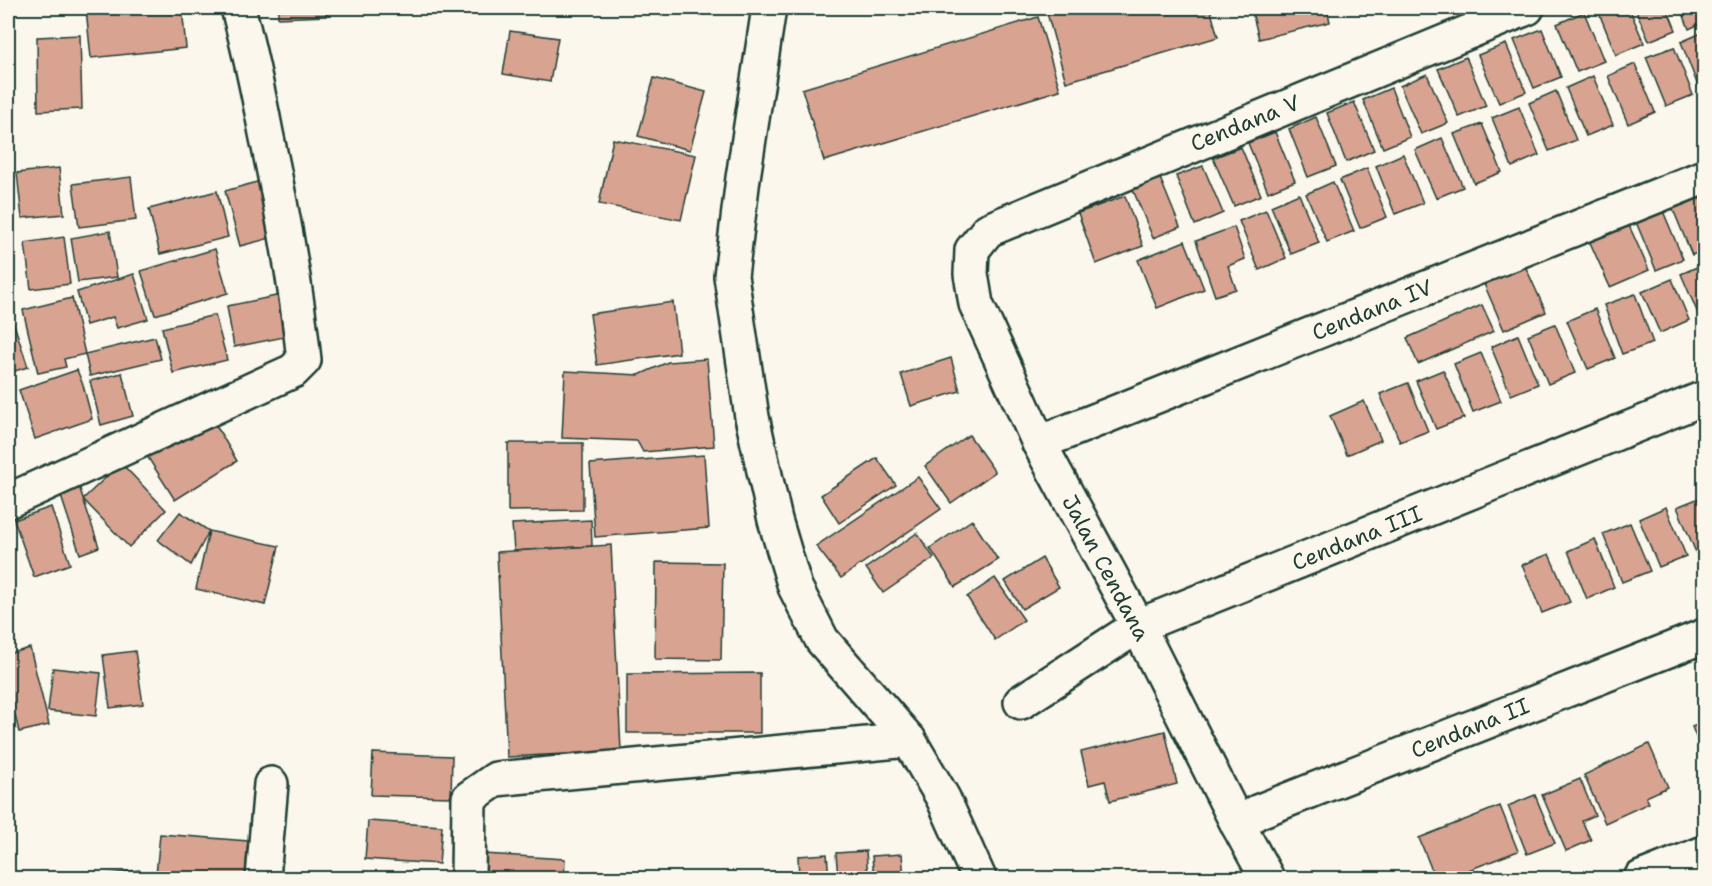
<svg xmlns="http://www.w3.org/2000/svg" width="1712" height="886" font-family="'Shantell Sans',sans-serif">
  <rect width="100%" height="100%" fill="#fbf7ec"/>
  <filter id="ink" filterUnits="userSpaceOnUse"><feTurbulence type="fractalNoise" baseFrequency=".0167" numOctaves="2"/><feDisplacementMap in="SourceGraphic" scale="12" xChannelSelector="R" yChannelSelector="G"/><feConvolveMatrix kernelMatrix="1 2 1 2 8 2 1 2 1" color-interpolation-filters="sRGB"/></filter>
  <g filter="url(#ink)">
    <g fill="#d9a391" stroke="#1f3d34" stroke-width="1.5">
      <polygon points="104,8 182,8 186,48 91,58 86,9"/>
      <polygon points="278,8 326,8 326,16 278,18"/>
      <polygon points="1050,8 1210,8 1218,37 1066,82 1046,9"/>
      <polygon points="1251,8 1327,8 1330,22 1259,39"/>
      <polygon points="1597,8 1629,8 1644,43 1616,55"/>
      <polygon points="1635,8 1667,8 1676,30 1649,41"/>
      <polygon points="1681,8 1704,8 1704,22 1689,29"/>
      <polygon points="1584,12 1604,61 1577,72 1557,24"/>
      <polygon points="1038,17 1060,90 824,161 802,89"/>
      <polygon points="1542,29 1561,77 1534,88 1514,40"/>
      <polygon points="510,31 558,38 550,82 503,74"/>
      <polygon points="1704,32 1704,90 1700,91 1681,42"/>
      <polygon points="80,35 82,109 38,111 37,37"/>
      <polygon points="1506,44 1526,92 1499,103 1478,55"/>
      <polygon points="1674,47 1693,95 1666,106 1646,57"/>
      <polygon points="1466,57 1486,106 1459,117 1438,69"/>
      <polygon points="1635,64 1655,112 1628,124 1608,76"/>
      <polygon points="1427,74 1448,123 1421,134 1400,86"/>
      <polygon points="1593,76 1613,125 1586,136 1566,88"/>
      <polygon points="654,78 706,92 690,150 638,136"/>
      <polygon points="1391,88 1410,137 1383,148 1363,100"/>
      <polygon points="1556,91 1576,140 1549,151 1529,103"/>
      <polygon points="1354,102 1374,150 1346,162 1327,113"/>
      <polygon points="1519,107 1539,155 1512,167 1492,118"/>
      <polygon points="1316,117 1336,166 1308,177 1289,129"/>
      <polygon points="1482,124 1502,172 1474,183 1454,134"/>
      <polygon points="1275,132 1295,181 1268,192 1248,143"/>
      <polygon points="1442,138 1463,187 1436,198 1415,150"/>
      <polygon points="613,139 696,155 681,220 599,204"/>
      <polygon points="1241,147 1261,195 1234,206 1213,158"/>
      <polygon points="1403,154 1423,203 1395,214 1376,166"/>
      <polygon points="1203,166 1223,213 1195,225 1176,176"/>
      <polygon points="59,168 64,214 22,218 17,173"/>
      <polygon points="1367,168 1387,217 1360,228 1340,180"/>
      <polygon points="131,177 136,220 79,227 73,184"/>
      <polygon points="1160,178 1180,227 1153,238 1133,190"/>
      <polygon points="264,180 278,236 240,246 225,191"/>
      <polygon points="1333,182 1354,231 1327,242 1306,194"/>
      <polygon points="217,191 228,237 160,254 149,209"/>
      <polygon points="1299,194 1319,243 1291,254 1271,206"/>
      <polygon points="1699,195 1704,208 1704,250 1692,255 1672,207"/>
      <polygon points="1125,196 1143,246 1096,264 1078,213"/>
      <polygon points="1266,210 1286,258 1259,270 1239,221"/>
      <polygon points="1663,211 1683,259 1656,270 1636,222"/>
      <polygon points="1627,221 1649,270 1610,287 1588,238"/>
      <polygon points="1234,227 1245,259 1228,266 1236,289 1215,296 1196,241"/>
      <polygon points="110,231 117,277 78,282 71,238"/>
      <polygon points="64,237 70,284 31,289 25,243"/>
      <polygon points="1185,241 1204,289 1157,308 1138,260"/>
      <polygon points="215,249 228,293 155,315 141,271"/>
      <polygon points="1522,259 1546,312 1504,330 1481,277"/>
      <polygon points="1704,264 1704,321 1702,323 1681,274"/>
      <polygon points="134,274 148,319 117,328 113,317 86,325 77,292"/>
      <polygon points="1672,279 1689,320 1660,333 1642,292"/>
      <polygon points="286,294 294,335 234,347 227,306"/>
      <polygon points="1635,294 1653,343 1622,354 1604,305"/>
      <polygon points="72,298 85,354 64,359 66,367 38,373 23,310"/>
      <polygon points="673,302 679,353 597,365 590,314"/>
      <polygon points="1482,305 1494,331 1418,364 1407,338"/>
      <polygon points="1595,309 1615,358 1588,369 1567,321"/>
      <polygon points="11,315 28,367 8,373 8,316"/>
      <polygon points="215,315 227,360 173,373 162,328"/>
      <polygon points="1555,324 1575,373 1548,384 1528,335"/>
      <polygon points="1518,335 1538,384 1511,395 1491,347"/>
      <polygon points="155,337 161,359 90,376 85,354"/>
      <polygon points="1481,353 1501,401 1473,412 1454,364"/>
      <polygon points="951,358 960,391 911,406 901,374"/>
      <polygon points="707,359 714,446 643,452 637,441 562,438 565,371 639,375 668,362"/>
      <polygon points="77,370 83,385 92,419 35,439 19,390"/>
      <polygon points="1443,370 1464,418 1436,429 1416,381"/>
      <polygon points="122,373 133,416 101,425 90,381"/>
      <polygon points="1408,383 1428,431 1400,442 1380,394"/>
      <polygon points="1364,401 1381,440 1347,455 1330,416"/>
      <polygon points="211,417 237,461 175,500 147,456"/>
      <polygon points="969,435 995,472 951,503 925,466"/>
      <polygon points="508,443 583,443 583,510 508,511"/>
      <polygon points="704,455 709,528 595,537 590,464"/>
      <polygon points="877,458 896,485 839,523 821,495"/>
      <polygon points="121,463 166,510 129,547 83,499"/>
      <polygon points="918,477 941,509 841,578 816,546"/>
      <polygon points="77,480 99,547 80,554 58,487"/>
      <polygon points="1704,496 1704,552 1697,555 1677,507"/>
      <polygon points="51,507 70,564 34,577 14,520"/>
      <polygon points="1666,507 1686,556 1659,567 1639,519"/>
      <polygon points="180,512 209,531 191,565 158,540"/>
      <polygon points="591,520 592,546 514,551 512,524"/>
      <polygon points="972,520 998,560 955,587 930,548"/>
      <polygon points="1630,523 1650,571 1622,582 1603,534"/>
      <polygon points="209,531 279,546 265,605 196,589"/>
      <polygon points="917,533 934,558 883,593 866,568"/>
      <polygon points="1595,539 1614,587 1587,599 1568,551"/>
      <polygon points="611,545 621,751 507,757 497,552"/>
      <polygon points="1549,554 1570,602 1542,613 1522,565"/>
      <polygon points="1042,558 1059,587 1022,609 1005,581"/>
      <polygon points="656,562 723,563 721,660 655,659"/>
      <polygon points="995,578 1024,620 995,640 967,597"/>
      <polygon points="30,648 49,725 19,732 15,715 8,717 8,654"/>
      <polygon points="135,651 143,704 110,708 103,655"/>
      <polygon points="53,668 101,673 96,716 48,711"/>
      <polygon points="760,673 760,733 627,733 627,674"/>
      <polygon points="1704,722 1704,757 1692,727"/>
      <polygon points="1165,731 1177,784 1110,801 1105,781 1089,785 1081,752"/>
      <polygon points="1649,744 1668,787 1646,797 1649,803 1605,823 1584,775"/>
      <polygon points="373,753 452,756 451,797 371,795"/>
      <polygon points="1580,779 1595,815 1582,821 1591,840 1566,851 1542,795"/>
      <polygon points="1535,795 1555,843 1527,854 1508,806"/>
      <polygon points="1500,806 1518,851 1448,878 1435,878 1419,838"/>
      <polygon points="368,821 442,826 439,864 365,859"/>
      <polygon points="160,834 248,841 245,878 198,878 156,875"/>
      <polygon points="866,851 868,878 838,878 836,853"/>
      <polygon points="483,854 565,859 564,878 481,878"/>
      <polygon points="827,854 829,878 799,878 798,856"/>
      <polygon points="902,854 904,878 874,878 872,856"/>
      <polygon points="139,870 140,878 98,878 98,876"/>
    </g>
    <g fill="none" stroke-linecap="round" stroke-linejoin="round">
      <g stroke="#1f3d34" stroke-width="38">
        <g id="minor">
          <polyline points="769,8 743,178 731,276 752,417 775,520 795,587 822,640 909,740 943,798 979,878"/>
          <polyline points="1039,443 1704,177"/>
          <path d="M8,501L293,371L304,360C296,284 282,208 266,133C258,91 249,49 238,8"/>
          <polyline points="1021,702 1138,626 1704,398"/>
          <polyline points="1238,825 1257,812 1704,636"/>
          <polyline points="263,878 271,784"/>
          <polyline points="468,878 469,798 496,779 909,740"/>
          <polyline points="1267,878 1238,825 1138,626 1039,443 976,304 971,274 972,250 988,230 1527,8"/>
          <polyline points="1641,878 1704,853"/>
        </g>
      </g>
      <use href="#minor" stroke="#fbf7ec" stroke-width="33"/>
    </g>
  </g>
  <g text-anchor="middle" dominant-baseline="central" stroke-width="6" stroke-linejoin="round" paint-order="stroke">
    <g font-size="22" fill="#1f3d34" stroke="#fbf7ec">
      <text transform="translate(1245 123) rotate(-22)">Cendana V</text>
      <text transform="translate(1372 310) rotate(-22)">Cendana IV</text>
      <text transform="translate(1357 538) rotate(-22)">Cendana III</text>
      <text transform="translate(1106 568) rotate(62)">Jalan Cendana</text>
      <text transform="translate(1470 728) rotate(-22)">Cendana II</text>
    </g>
  </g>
  <rect width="1712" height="886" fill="none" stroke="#fbf7ec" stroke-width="30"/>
  <rect x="15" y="15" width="1682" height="856" fill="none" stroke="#1f3d34" stroke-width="2" filter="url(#ink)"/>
</svg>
